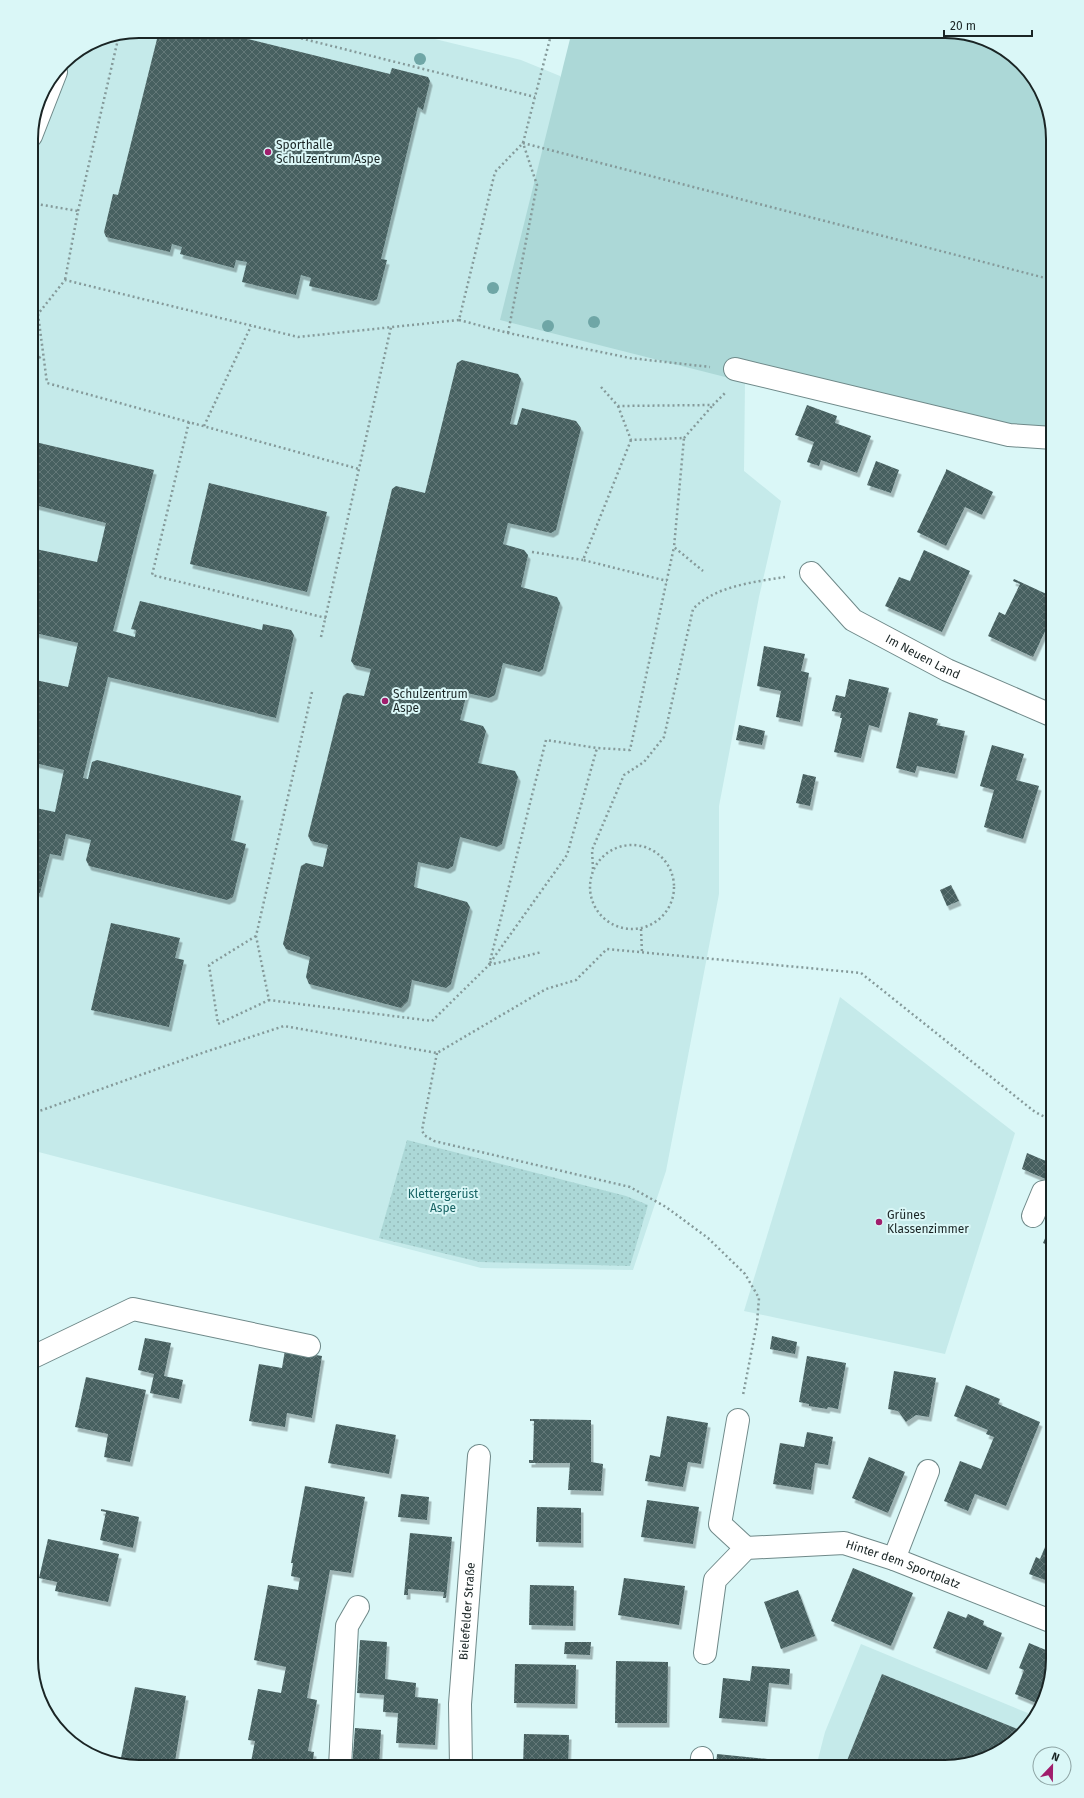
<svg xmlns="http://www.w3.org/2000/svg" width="1084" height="1798" font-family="'Fira Sans',sans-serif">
  <defs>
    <pattern id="grass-dots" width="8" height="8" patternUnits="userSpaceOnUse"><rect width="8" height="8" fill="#acd8d7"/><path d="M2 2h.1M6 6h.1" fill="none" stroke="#93b9b8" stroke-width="1.8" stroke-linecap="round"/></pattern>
    <pattern id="building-cross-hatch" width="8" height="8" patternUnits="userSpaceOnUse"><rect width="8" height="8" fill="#476060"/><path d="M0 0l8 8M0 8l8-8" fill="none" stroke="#647878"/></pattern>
    <filter id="shadow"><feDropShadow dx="2.5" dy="4.5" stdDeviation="0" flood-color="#0004"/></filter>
  </defs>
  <rect width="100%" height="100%" fill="#daf7f7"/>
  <g fill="#c5eaea">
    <polygon points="139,31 402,31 521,60 560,76 745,382 744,471 781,501 759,597 719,806 719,894 666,1171 633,1270 481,1268 31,1150 31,132 39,97 63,62 98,39"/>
    <polygon points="840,997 1015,1133 945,1354 744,1311"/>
    <polygon points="861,1644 1035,1716 993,1756 945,1767 816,1767 825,1732"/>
  </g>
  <polygon fill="url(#grass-dots)" points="407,1140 626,1196 648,1205 630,1266 480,1262 379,1238"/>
  <polygon fill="#acd8d7" points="572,31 952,31 1005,49 1042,91 1053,139 1053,440 745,382 500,320"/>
  <g fill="url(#building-cross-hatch)" filter="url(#shadow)">
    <polygon points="159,31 238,31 236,36 390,74 392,68 428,77 430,81 423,110 418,107 381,259 387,260 377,299 373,301 309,286 311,278 301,275 296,295 242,282 247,262 236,260 234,268 180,254 182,247 172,244 170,252 106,237 104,232 113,194 118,195"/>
    <polygon points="462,360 518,374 521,379 510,424 517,425 522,408 576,421 581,428 556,530 551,533 508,523 503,544 524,550 528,555 521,587 557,597 560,603 543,669 539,672 503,663 495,695 489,698 467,693 460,720 483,726 486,731 478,763 515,771 518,777 502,844 497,847 460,837 453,866 448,869 418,862 414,887 467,902 470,907 451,984 446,988 412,980 408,1001 401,1008 309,984 306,977 310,957 286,949 283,944 301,866 306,863 323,867 328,845 311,841 308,836 343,696 347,693 364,696 371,669 354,665 351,661 392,489 396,486 425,493 457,363"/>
    <polygon points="807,405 837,416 835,423 871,436 857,473 821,460 819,466 807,462 814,442 795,435"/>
    <polygon points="31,441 154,470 113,631 135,637 136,630 131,629 140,601 262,630 263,624 291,630 294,635 276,718 108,677 83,778 88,779 92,762 97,760 241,796 231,840 246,844 233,897 227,900 89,866 86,860 91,840 66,834 61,856 50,854 40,893 31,891 31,807 55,812 64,770 31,762 31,679 68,687 78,643 31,632 31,548 97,562 106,523 31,504"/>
    <polygon points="876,461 899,470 891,493 867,485"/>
    <polygon points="946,469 993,492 982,515 965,507 946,546 917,532 946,471"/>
    <polygon points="209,483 327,512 307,592 190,564"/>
    <polygon points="924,550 970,571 942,632 885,606 899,577 910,581"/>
    <polygon points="1014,579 1053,597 1053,614 1033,657 988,636 999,612 1005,615 1020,584 1013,581"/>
    <polygon points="764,646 805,654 801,671 809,673 800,722 776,717 781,691 757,686"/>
    <polygon points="849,679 889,688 879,728 869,725 861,758 834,752 842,718 840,718 841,713 832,711 836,695 845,697"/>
    <polygon points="909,712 938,719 936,725 965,731 955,774 917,766 915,773 896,768"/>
    <polygon points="739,725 765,731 762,745 736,740"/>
    <polygon points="992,745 1024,754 1016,780 1039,786 1023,839 984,827 994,790 980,786"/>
    <polygon points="803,774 816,777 810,806 796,803"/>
    <polygon points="1053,835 1053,863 1045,860"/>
    <polygon points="951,885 959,901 947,906 940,890"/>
    <polygon points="111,923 180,938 175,958 184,960 169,1027 91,1010"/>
    <polygon points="1027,1153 1053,1164 1053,1169 1048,1180 1022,1169"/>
    <polygon points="1053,1220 1053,1248 1043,1243"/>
    <polygon points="772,1336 797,1342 795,1354 770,1349"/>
    <polygon points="145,1338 171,1343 164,1376 183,1380 179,1399 150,1393 154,1374 138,1370"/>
    <polygon points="285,1350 322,1356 312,1418 287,1413 285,1427 249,1421 259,1364 282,1368"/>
    <polygon points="807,1356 846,1363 838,1409 828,1407 827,1409 809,1406 809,1404 799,1402"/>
    <polygon points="894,1371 936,1378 929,1417 916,1415 906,1422 898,1411 888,1409"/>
    <polygon points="86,1377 146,1390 130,1462 104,1457 108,1434 75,1427"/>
    <polygon points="966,1385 1000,1399 998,1404 1040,1422 1006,1506 975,1494 968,1511 944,1501 960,1461 981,1469 994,1437 986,1434 988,1430 954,1416"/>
    <polygon points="667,1416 708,1423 701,1464 688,1462 683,1487 645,1481 650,1455 660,1457"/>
    <polygon points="530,1419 591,1420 591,1462 603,1464 601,1491 568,1490 570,1463 529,1463 529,1460 533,1460 534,1421 530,1421"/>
    <polygon points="336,1424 396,1435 389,1474 328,1463"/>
    <polygon points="807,1432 833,1437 828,1465 815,1463 811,1490 773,1484 780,1443 804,1447"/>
    <polygon points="869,1457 905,1472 888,1513 852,1498"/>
    <polygon points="305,1486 365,1497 351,1573 330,1570 307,1698 317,1700 308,1751 314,1752 312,1767 250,1767 255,1741 248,1740 258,1689 281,1693 286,1667 254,1660 268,1585 298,1590 300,1578 291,1576 293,1563 291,1563"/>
    <polygon points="401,1494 429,1497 427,1520 398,1517"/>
    <polygon points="647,1500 699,1507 693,1544 641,1537"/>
    <polygon points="537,1507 581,1508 581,1543 536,1542"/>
    <polygon points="101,1509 139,1517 133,1548 100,1540 106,1512 101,1511"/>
    <polygon points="1053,1528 1053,1583 1029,1574 1036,1557 1040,1559"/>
    <polygon points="410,1533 452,1537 446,1598 443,1598 444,1592 408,1589 408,1595 404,1595"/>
    <polygon points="48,1539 119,1554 108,1602 55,1591 57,1582 39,1578"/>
    <polygon points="853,1568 913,1593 891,1646 831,1621"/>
    <polygon points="624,1578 685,1586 679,1625 618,1615"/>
    <polygon points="530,1585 574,1586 573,1626 529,1625"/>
    <polygon points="798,1590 815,1636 781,1649 764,1602"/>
    <polygon points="948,1611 966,1618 968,1614 984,1621 983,1625 1002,1633 987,1670 933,1648"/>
    <polygon points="360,1640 387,1642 385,1679 416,1683 415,1697 438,1699 435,1745 396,1743 398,1713 383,1712 384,1695 357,1693"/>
    <polygon points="565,1642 591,1642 590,1655 564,1654"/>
    <polygon points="1029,1643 1053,1653 1053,1659 1041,1705 1015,1694 1024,1670 1019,1668"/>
    <polygon points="616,1661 668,1662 667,1723 615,1723"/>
    <polygon points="515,1664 576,1665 575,1704 514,1703"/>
    <polygon points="752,1666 790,1669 789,1685 769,1683 765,1722 719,1718 723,1678 750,1681"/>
    <polygon points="882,1674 1020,1730 993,1756 945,1767 857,1767 846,1763"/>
    <polygon points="135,1687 186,1696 174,1767 132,1767 120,1763"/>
    <polygon points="355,1728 381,1730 379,1767 352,1767"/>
    <polygon points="524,1734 569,1735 568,1767 523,1767"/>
    <polygon points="717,1754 787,1761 787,1767 716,1767"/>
  </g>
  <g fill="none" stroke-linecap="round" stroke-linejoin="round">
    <g stroke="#6f8989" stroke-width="24">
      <g id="minor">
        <polyline points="31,136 56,72"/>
        <polyline points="735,369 1009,435 1053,438"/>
        <path id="s1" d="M811,573L853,620L947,670L1053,716"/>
        <polyline points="1033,1216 1043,1192 1053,1190"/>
        <polyline points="31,1358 133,1309 309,1346"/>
        <polyline points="738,1420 720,1524 746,1548"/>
        <polyline points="894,1559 928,1471"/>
        <path id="s2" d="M705,1653L715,1580L746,1548L844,1543L894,1559L1053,1622"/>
        <polyline points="340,1767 347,1626 358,1607"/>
        <path id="s3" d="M461,1767L460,1704L479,1456"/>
        <polyline points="701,1767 702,1758"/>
      </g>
    </g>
    <g stroke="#859a9a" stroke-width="2.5" stroke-dasharray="2 3" stroke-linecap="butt">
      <polyline points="272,31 535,97"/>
      <polyline points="31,203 78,211 65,280"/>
      <polyline points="78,211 119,35"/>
      <polyline points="31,314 38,314 65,280 298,337 459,320 495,172 523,143 552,31"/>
      <polyline points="38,314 47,383 359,469"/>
      <polyline points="459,320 508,333 630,358 710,367"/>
      <polyline points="508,333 537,185 523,143 1053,280"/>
      <polyline points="31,364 43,355"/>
      <polyline points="601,387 618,406 713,405 725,393"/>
      <polyline points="618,406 631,440 684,438 674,547 703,571"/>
      <polyline points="189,422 152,575 326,618"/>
      <polyline points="204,426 251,326"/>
      <polyline points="684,438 713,405"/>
      <polyline points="631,440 583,560 667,581"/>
      <polyline points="532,552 583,560"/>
      <polyline points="321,637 391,327"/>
      <polyline points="312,692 256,936 269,1000 432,1021 489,965 546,740 597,748 630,750 674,547"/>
      <circle cx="632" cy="887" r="42"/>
      <path d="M593,869L592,850L624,775L644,762L664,737L693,609C715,586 754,582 785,577"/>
      <polyline points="641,929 642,953"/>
      <polyline points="256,936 209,965 218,1024 269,1000"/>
      <polyline points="490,963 567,855 597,748"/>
      <polyline points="489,965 542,952"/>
      <polyline points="437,1053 422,1130 424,1135 434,1141 630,1187 666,1207 708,1238 745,1274 759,1298 757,1323 743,1395"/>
      <polyline points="31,1114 205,1052 284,1026 437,1053 546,989 576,980 607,949 861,973 1035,1112 1053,1121"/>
    </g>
    <use href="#minor" stroke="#fff" stroke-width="22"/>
  </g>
  <g fill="#6fa6a6">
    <circle cx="420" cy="59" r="6"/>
    <circle cx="493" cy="288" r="6"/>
    <circle cx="594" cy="322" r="6"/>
    <circle cx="548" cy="326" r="6"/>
  </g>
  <g fill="#a01d6c" stroke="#daf7f7" stroke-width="1.5">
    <circle cx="268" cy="152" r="4"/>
    <circle cx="385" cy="701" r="4"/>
    <circle cx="879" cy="1222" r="4"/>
  </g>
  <g text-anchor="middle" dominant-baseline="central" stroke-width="4" stroke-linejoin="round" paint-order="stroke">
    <g font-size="12" fill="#1a2525" stroke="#daf7f7" text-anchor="start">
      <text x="276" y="145">Sporthalle<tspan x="276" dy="14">Schulzentrum Aspe</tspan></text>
      <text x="393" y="694">Schulzentrum<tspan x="393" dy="14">Aspe</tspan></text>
      <text x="887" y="1215">Grünes<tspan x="887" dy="14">Klassenzimmer</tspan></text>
    </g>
    <g font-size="12" fill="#1a2525" stroke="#daf7f7">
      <text stroke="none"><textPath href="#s1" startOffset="142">Im Neuen Land</textPath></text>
      <text stroke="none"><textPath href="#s2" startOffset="279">Hinter dem Sportplatz</textPath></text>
      <text stroke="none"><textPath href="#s3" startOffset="156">Bielefelder Straße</textPath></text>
    </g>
    <g font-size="12" fill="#176364" stroke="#daf7f7">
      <text x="443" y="1194">Klettergerüst<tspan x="443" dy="14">Aspe</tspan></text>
    </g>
  </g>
  <path d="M0 0H1084V1798H0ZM139 38H945A101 101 0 0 1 1046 139V1659A101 101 0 0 1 945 1760H139A101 101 0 0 1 38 1659V139A101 101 0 0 1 139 38Z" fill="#daf7f7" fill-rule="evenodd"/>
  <path fill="none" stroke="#1a2525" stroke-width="2" d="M139 38H945A101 101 0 0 1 1046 139V1659A101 101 0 0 1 945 1760H139A101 101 0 0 1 38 1659V139A101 101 0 0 1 139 38Z"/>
  <g transform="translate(1052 1766) rotate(22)"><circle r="19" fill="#daf7f7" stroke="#8da3a3"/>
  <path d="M0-3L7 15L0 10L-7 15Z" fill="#a01d6c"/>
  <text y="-6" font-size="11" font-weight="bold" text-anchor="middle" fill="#1a2525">N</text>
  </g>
  <path d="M944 30v6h88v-6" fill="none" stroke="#1a2525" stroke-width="2"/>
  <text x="950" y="30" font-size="12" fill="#1a2525" stroke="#daf7f7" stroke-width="3" paint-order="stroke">20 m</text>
</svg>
